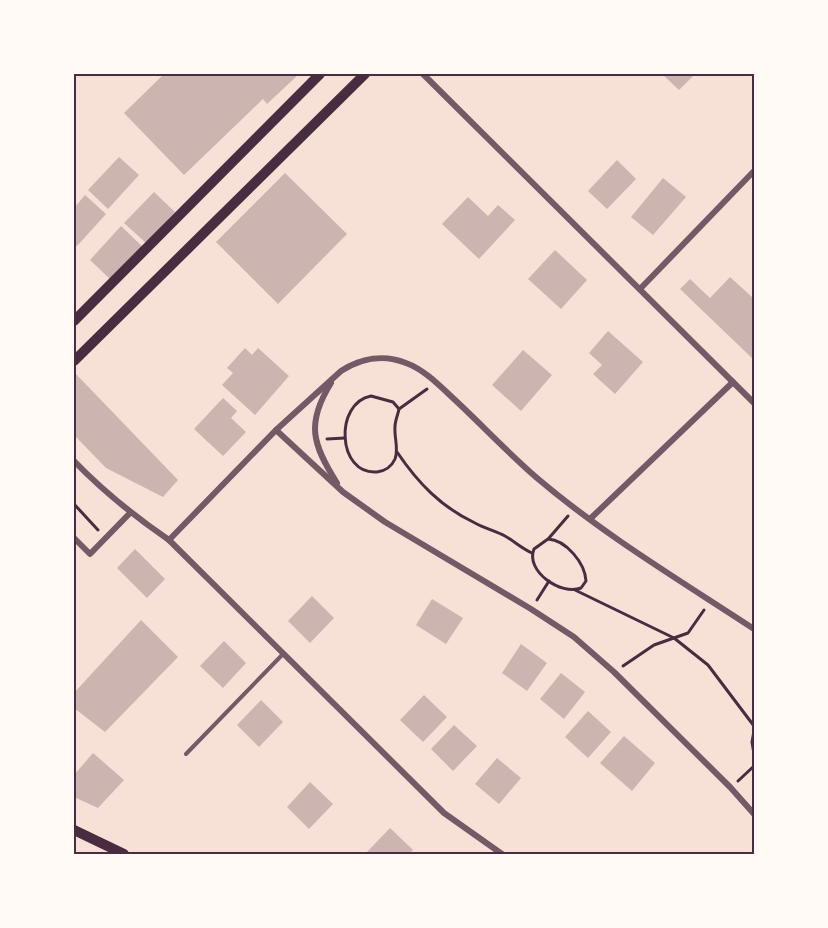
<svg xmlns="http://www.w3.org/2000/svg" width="828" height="928" font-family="'PT Sans',sans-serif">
  <rect width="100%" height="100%" fill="#f7e1d7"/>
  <g fill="#ccb4b1">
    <polygon points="162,74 299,74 267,104 263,99 184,175 124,113 163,75"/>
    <polygon points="662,74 695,74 679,90"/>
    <polygon points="119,157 139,175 108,209 88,190"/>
    <polygon points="617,160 636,179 607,209 588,191"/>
    <polygon points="285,173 347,234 278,304 216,242"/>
    <polygon points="663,178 686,197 653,235 631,217"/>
    <polygon points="154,192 175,212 146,243 124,223"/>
    <polygon points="85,195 106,214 77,246 74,243 74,208"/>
    <polygon points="468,197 488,216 498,205 515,220 479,259 442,224"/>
    <polygon points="121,226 143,247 112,281 90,260"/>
    <polygon points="555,250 587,280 561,309 528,279"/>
    <polygon points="730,277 752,297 754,294 754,360 680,289 690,279 710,298"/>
    <polygon points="608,331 643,362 615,394 593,374 602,365 589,353"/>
    <polygon points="245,348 252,355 258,348 289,376 255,415 222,385 233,373 227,368"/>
    <polygon points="523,350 552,375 521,411 492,385"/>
    <polygon points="74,372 178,480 163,497 106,468 74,435"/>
    <polygon points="223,398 237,411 231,418 246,432 223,456 194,429"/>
    <polygon points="135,549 165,579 147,598 117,568"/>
    <polygon points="312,596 334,618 310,643 288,621"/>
    <polygon points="432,599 463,618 446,644 416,625"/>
    <polygon points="141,620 178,657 105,732 74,708 74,693"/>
    <polygon points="224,641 246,663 223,688 200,666"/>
    <polygon points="521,644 547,663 527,691 502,673"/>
    <polygon points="561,673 585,692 564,719 540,699"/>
    <polygon points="424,695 447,717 423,742 400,720"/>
    <polygon points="261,700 283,722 259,747 237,725"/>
    <polygon points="588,711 611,732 588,758 565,737"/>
    <polygon points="454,725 477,746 453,771 431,749"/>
    <polygon points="624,736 655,763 632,791 600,763"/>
    <polygon points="93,753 124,780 98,808 74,797 74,775"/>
    <polygon points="497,758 521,778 499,804 475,784"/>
    <polygon points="310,782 333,804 309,829 287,807"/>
    <polygon points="390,828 413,850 409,854 368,854 366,853"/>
  </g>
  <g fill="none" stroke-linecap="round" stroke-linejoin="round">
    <g stroke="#4a2c40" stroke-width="3">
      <path d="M371,396L393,402L399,409C398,415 395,420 395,427C394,437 399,449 395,459C392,466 385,471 377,472C337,475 334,403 371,396Z"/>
      <polyline points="399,409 427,389"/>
      <polyline points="327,439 345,438"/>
      <path d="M397,452C418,483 441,507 475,523C484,528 495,531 505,536C514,541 521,548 532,553"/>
      <polyline points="74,504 98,530"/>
      <polyline points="549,538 568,516"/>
      <path d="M548,539C566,540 585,563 586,581L581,588C561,596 525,571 534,549Z"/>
      <polyline points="575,590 674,638 708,665 754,726"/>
      <polyline points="537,600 549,581"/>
      <polyline points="623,666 654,645 688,633 704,610"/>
      <polyline points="754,731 752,742 754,754"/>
      <polyline points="738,781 754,766"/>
    </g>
    <polyline stroke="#755966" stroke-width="4" points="186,754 283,654"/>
    <g stroke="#755966" stroke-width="6">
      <polyline points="423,74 754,403"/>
      <polyline points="640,289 754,171"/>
      <path d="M331,383C306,423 312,444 337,483"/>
      <polyline points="276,430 343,492 385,522 531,609 574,637 614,672 730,787 754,814"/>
      <path d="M74,461C103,491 134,516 169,540L444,813L502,854"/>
      <polyline points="590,519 733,382"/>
      <polyline points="74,538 90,554 130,513"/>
      <path d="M169,540L276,430L341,371C361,358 384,354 406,363C425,370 440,386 454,399C482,425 508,453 537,478C604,535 681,581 754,629"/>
    </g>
    <g stroke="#4a2c40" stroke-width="10">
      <polyline points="74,321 320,74"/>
      <polyline points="74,361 365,74"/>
      <polyline points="74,830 124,854"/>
    </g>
  </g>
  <rect width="828" height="928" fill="none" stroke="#fffaf5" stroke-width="150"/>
  <rect x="75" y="75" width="678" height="778" fill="none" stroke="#4a2c40" stroke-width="2"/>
</svg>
